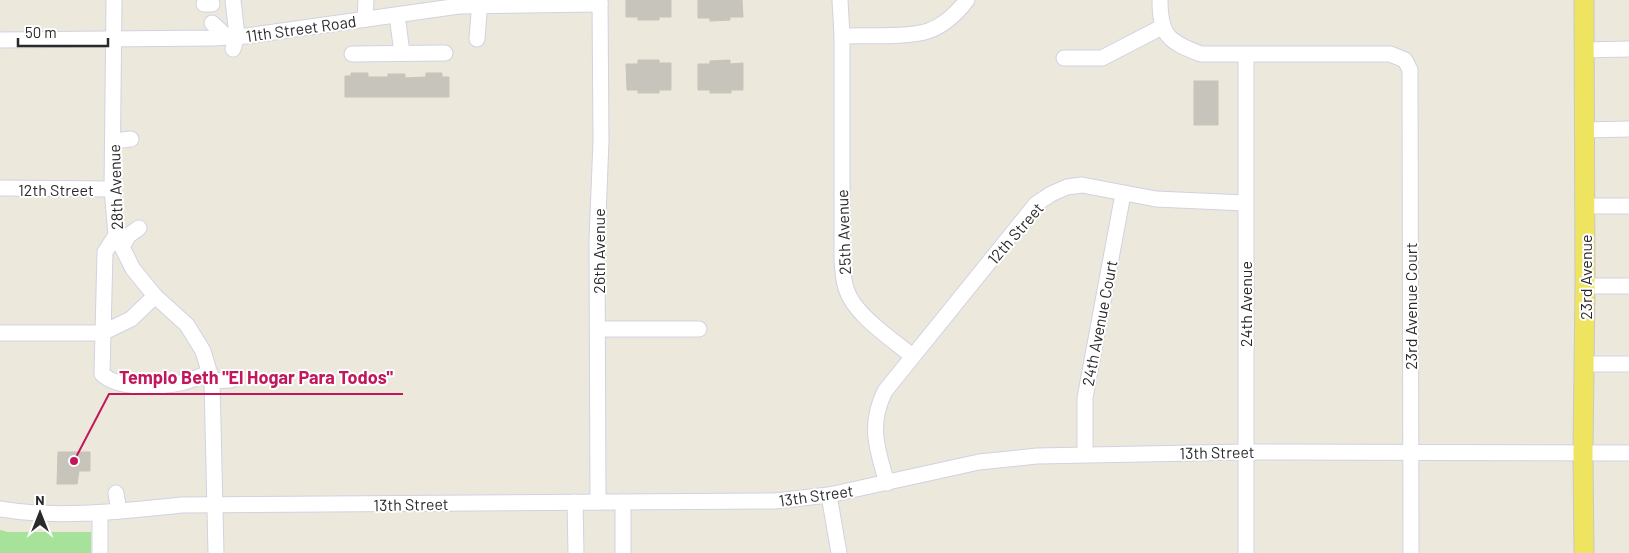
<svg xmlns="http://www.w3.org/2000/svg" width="1629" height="553" font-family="Barlow,sans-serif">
  <rect width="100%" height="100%" fill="#ece8dc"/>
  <polygon fill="#a6e299" points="0,530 8,532 91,532 91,553 0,553"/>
  <g fill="#c7c4bc" stroke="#c7c4b6">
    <polygon points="626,0 671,0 671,17 659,17 659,20 638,20 638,17 626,17"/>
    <polygon points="698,0 742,0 743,17 730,17 730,20 710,21 710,18 698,18"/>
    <polygon points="638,60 659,60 659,63 671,63 671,90 659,90 659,93 638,93 638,90 627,90 626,64 638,64"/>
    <polygon points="730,60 730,64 743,63 743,90 731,90 731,93 710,93 710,90 698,90 698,64 710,64 710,61"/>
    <polygon points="351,73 368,73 368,77 388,77 388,74 405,74 405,78 426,77 426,73 442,73 442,77 449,77 449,97 345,97 345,76 351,76"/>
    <rect x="1194" y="81" width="24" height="44"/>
    <polygon points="58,452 90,452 90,471 79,471 77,484 57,484"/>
  </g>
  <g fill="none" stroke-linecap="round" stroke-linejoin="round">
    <g stroke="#d1d2e3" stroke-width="17">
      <g id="minor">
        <polyline points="114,0 112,189 116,235 133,269 155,296 187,325 203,351 212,381 216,553"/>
        <path d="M840,0L842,36V261C843,271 843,282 847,291C855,315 892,339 912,356"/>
        <path d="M1160,0C1160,36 1169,42 1201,54H1390L1405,60L1410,70L1411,553"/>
        <polyline points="204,4 212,4"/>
        <polyline points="397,15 402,53"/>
        <polyline points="365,19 366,0"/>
        <polyline points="212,23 227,37"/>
        <path d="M842,36C864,35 907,38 928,31C943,26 957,13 967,0"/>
        <polyline points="477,39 480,0"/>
        <polyline points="0,40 213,38 246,36 459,6 600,4"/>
        <polyline points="233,49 237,36 233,0"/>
        <polyline points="1583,50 1629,49"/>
        <polyline points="352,54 445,53"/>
        <polyline points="1064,58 1102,58 1162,27"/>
        <polyline points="1584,130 1629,129"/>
        <polyline points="113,141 131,139"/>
        <polyline points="0,188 112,189"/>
        <polyline points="1585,206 1629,206"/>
        <path d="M116,235L105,252L102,374C119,390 158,387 180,383C190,381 200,376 210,373"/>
        <polyline points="122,247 129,235 139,228"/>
        <polyline points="1585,286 1629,286"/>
        <polyline points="598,329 699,329"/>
        <polyline points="0,333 102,333 131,319 155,296"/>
        <polyline points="1584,364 1629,364"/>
        <polyline points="212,381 231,380"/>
        <polyline points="1085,454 1085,398 1123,194"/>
        <path d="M887,483C877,449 868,425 885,391L1036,204L1051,194L1067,187L1082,185L1156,199L1245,203"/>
        <polyline points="116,493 119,511"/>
        <polyline points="829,495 839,553"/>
        <polyline points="575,502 576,553"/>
        <polyline points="598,502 597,240 601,141 600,0"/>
        <polyline points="623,502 623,553"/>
        <path d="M0,509C60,519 122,511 182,505L775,501L829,495L979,462L1037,456L1246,452L1629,453"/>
        <polyline points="100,513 100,553"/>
        <polyline points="1246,553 1246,55"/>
      </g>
    </g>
    <g stroke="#c8c8c8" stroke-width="21">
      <polyline id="major" points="1584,0 1585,286 1583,453 1584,553"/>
    </g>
    <use href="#minor" stroke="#fff" stroke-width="15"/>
    <use href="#major" stroke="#efe45f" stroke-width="19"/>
  </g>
  <g text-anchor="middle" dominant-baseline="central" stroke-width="4" stroke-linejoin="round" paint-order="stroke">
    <g font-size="16" fill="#2a2a2a" stroke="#fff">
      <text transform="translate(301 28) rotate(-8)">11th Street Road</text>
      <text transform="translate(115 187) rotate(-92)">28th Avenue</text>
      <text x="56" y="189">12th Street</text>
      <text transform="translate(843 232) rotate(-92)">25th Avenue</text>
      <text transform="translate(1015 233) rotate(-49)">12th Street</text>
      <text transform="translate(598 251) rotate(-90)">26th Avenue</text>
      <text transform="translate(1585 277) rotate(-90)">23rd Avenue</text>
      <text transform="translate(1245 304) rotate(-90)">24th Avenue</text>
      <text transform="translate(1410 306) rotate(-90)">23rd Avenue Court</text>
      <text transform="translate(1099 323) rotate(-79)">24th Avenue Court</text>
      <text transform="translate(1217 452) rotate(-1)">13th Street</text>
      <text transform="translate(816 495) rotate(-8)">13th Street</text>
      <text transform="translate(411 504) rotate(-1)">13th Street</text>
    </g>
  </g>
  <path fill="none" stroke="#c2185b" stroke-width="2" d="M74 461L109 394H403"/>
  <circle fill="#c2185b" stroke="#fff" stroke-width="2" cx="74" cy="461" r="5"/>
  <g font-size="18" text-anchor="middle" font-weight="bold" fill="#c2185b" stroke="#fff" stroke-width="4" stroke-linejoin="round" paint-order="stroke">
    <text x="256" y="384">Templo Beth "El Hogar Para Todos"</text>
  </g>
  <g transform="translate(40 513)" stroke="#ffffff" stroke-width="4" paint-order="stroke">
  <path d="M0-4L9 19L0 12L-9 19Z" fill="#2a2a2a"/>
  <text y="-8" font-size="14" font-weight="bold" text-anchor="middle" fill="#2a2a2a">N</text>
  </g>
  <path d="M18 38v8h90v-8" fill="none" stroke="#2a2a2a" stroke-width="2.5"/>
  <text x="25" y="38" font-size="15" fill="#2a2a2a" stroke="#ffffff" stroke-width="4" paint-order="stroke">50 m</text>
</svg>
